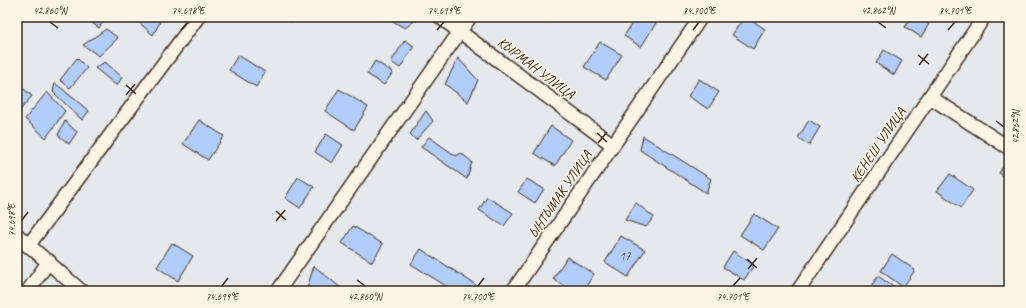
<svg xmlns="http://www.w3.org/2000/svg" width="1026" height="308" font-family="Caveat,sans-serif">
  <rect width="100%" height="100%" fill="#e6e9eb"/>
  <filter id="ink" filterUnits="userSpaceOnUse"><feTurbulence type="fractalNoise" baseFrequency=".025" numOctaves="2"/><feDisplacementMap in="SourceGraphic" scale="8" xChannelSelector="R" yChannelSelector="G"/><feConvolveMatrix kernelMatrix="1 2 1 2 8 2 1 2 1" color-interpolation-filters="sRGB"/></filter>
  <g filter="url(#ink)">
    <g fill="#b1cdfa" stroke="#3b2a1e">
      <polygon points="86,17 106,17 99,28 85,18"/>
      <polygon points="133,17 154,17 160,22 153,35"/>
      <polygon points="283,17 295,17 292,22"/>
      <polygon points="385,17 411,17 416,20 405,28"/>
      <polygon points="540,17 551,17 547,23"/>
      <polygon points="636,17 646,17 656,23 641,47 624,36"/>
      <polygon points="744,17 747,17 765,29 753,49 732,35"/>
      <polygon points="911,17 918,17 929,24 921,37 905,27"/>
      <polygon points="106,29 118,38 99,56 83,45"/>
      <polygon points="405,40 414,46 400,68 391,62"/>
      <polygon points="600,42 622,55 606,80 584,67"/>
      <polygon points="884,50 902,61 894,75 876,63"/>
      <polygon points="238,55 265,72 256,87 229,70"/>
      <polygon points="77,58 87,68 70,88 60,80"/>
      <polygon points="458,58 478,80 468,102 445,84"/>
      <polygon points="375,61 393,72 384,85 367,74"/>
      <polygon points="105,62 122,77 117,86 95,68"/>
      <polygon points="699,79 719,92 708,109 688,96"/>
      <polygon points="17,83 32,96 17,114"/>
      <polygon points="55,83 89,111 82,120 53,92"/>
      <polygon points="339,89 368,107 354,130 325,111"/>
      <polygon points="47,92 65,111 46,138 25,119"/>
      <polygon points="426,111 433,121 416,140 410,134"/>
      <polygon points="199,120 224,136 208,160 183,144"/>
      <polygon points="809,120 820,127 809,145 798,138"/>
      <polygon points="65,121 77,132 69,144 58,135"/>
      <polygon points="551,126 571,140 555,166 534,153"/>
      <polygon points="326,134 343,145 332,163 315,152"/>
      <polygon points="643,136 711,179 706,193 640,150"/>
      <polygon points="429,137 456,156 461,153 472,162 467,179 421,147"/>
      <polygon points="1007,160 1009,162 1009,180 999,173"/>
      <polygon points="950,174 973,190 961,208 937,191"/>
      <polygon points="298,177 314,187 300,208 285,198"/>
      <polygon points="527,179 544,189 535,203 518,192"/>
      <polygon points="487,197 513,213 504,226 479,210"/>
      <polygon points="636,203 654,217 646,227 625,220"/>
      <polygon points="754,214 778,229 764,250 740,235"/>
      <polygon points="353,226 383,244 372,262 342,243"/>
      <polygon points="621,236 645,250 628,277 605,262"/>
      <polygon points="172,243 193,256 178,281 157,267"/>
      <polygon points="421,249 482,289 481,291 454,291 411,264"/>
      <polygon points="733,251 754,265 744,280 723,267"/>
      <polygon points="892,254 915,270 903,287 881,271"/>
      <polygon points="567,257 594,274 583,291 572,291 553,279"/>
      <polygon points="314,266 341,288 340,291 306,291"/>
      <polygon points="878,276 899,291 868,291"/>
    </g>
    <g fill="none" stroke-linecap="round" stroke-linejoin="round">
      <g stroke="#3b2a1e" stroke-width="16">
        <g id="street">
          <polyline points="440,17 613,145"/>
          <polyline points="930,97 1009,148"/>
          <polyline points="17,235 81,291"/>
          <polyline points="28,246 198,17"/>
          <polyline points="28,291 49,261"/>
          <polyline points="278,291 470,17"/>
          <polyline points="513,291 701,17"/>
          <polyline points="798,291 984,17"/>
        </g>
      </g>
      <use href="#street" stroke="#fcf5e5" stroke-width="13"/>
    </g>
  </g>
  <path fill="none" stroke="#3b2a1e" stroke-width="1.5" d="M50,22L58,28M878,22L886,28M181,30L188,22M437,30L444,22M693,30L699,22M948,30L955,22M918,55L929,64M919,65L928,54M126,85L136,94M126,95L135,84M996,121L1004,127M597,133L607,142M598,143L607,132M276,211L286,220M22,220L28,212M276,221L285,210M747,259L757,268M748,269L757,258M357,280L365,286M222,286L228,278M478,286L484,278M733,286L740,278"/>
  <g text-anchor="middle" dominant-baseline="central" stroke-width="3" stroke-linejoin="round" paint-order="stroke">
    <g font-size="12" fill="#585355">
      <text x="625" y="256">17</text>
    </g>
    <g font-size="14" fill="#3b2a1e" stroke="#fcf5e5">
      <text transform="translate(536 68) rotate(37)">КЫРМАН УЛИЦА</text>
      <text transform="translate(878 145) rotate(-56)">КЕНЕШ УЛИЦА</text>
      <text transform="translate(560 194) rotate(-56)">ЫНТЫМАК УЛИЦА</text>
    </g>
  </g>
  <rect width="1026" height="308" fill="none" stroke="#fcf5e5" stroke-width="44"/>
  <rect x="22" y="22" width="982" height="264" fill="none" stroke="#3b2a1e" stroke-width="1.5"/>
  <g font-size="10" text-anchor="middle" fill="#3b2a1e">
    <text x="50" y="14">42.860°N</text>
    <text x="188" y="14">74.698°E</text>
    <text x="444" y="14">74.699°E</text>
    <text x="699" y="14">74.700°E</text>
    <text x="878" y="14">42.862°N</text>
    <text x="955" y="14">74.701°E</text>
    <text transform="translate(1015 127) rotate(-90)" y="4">42.862°N</text>
    <text transform="translate(11 220) rotate(-90)" y="4">74.698°E</text>
    <text x="222" y="300">74.699°E</text>
    <text x="365" y="300">42.860°N</text>
    <text x="478" y="300">74.700°E</text>
    <text x="733" y="300">74.701°E</text>
  </g>
</svg>
